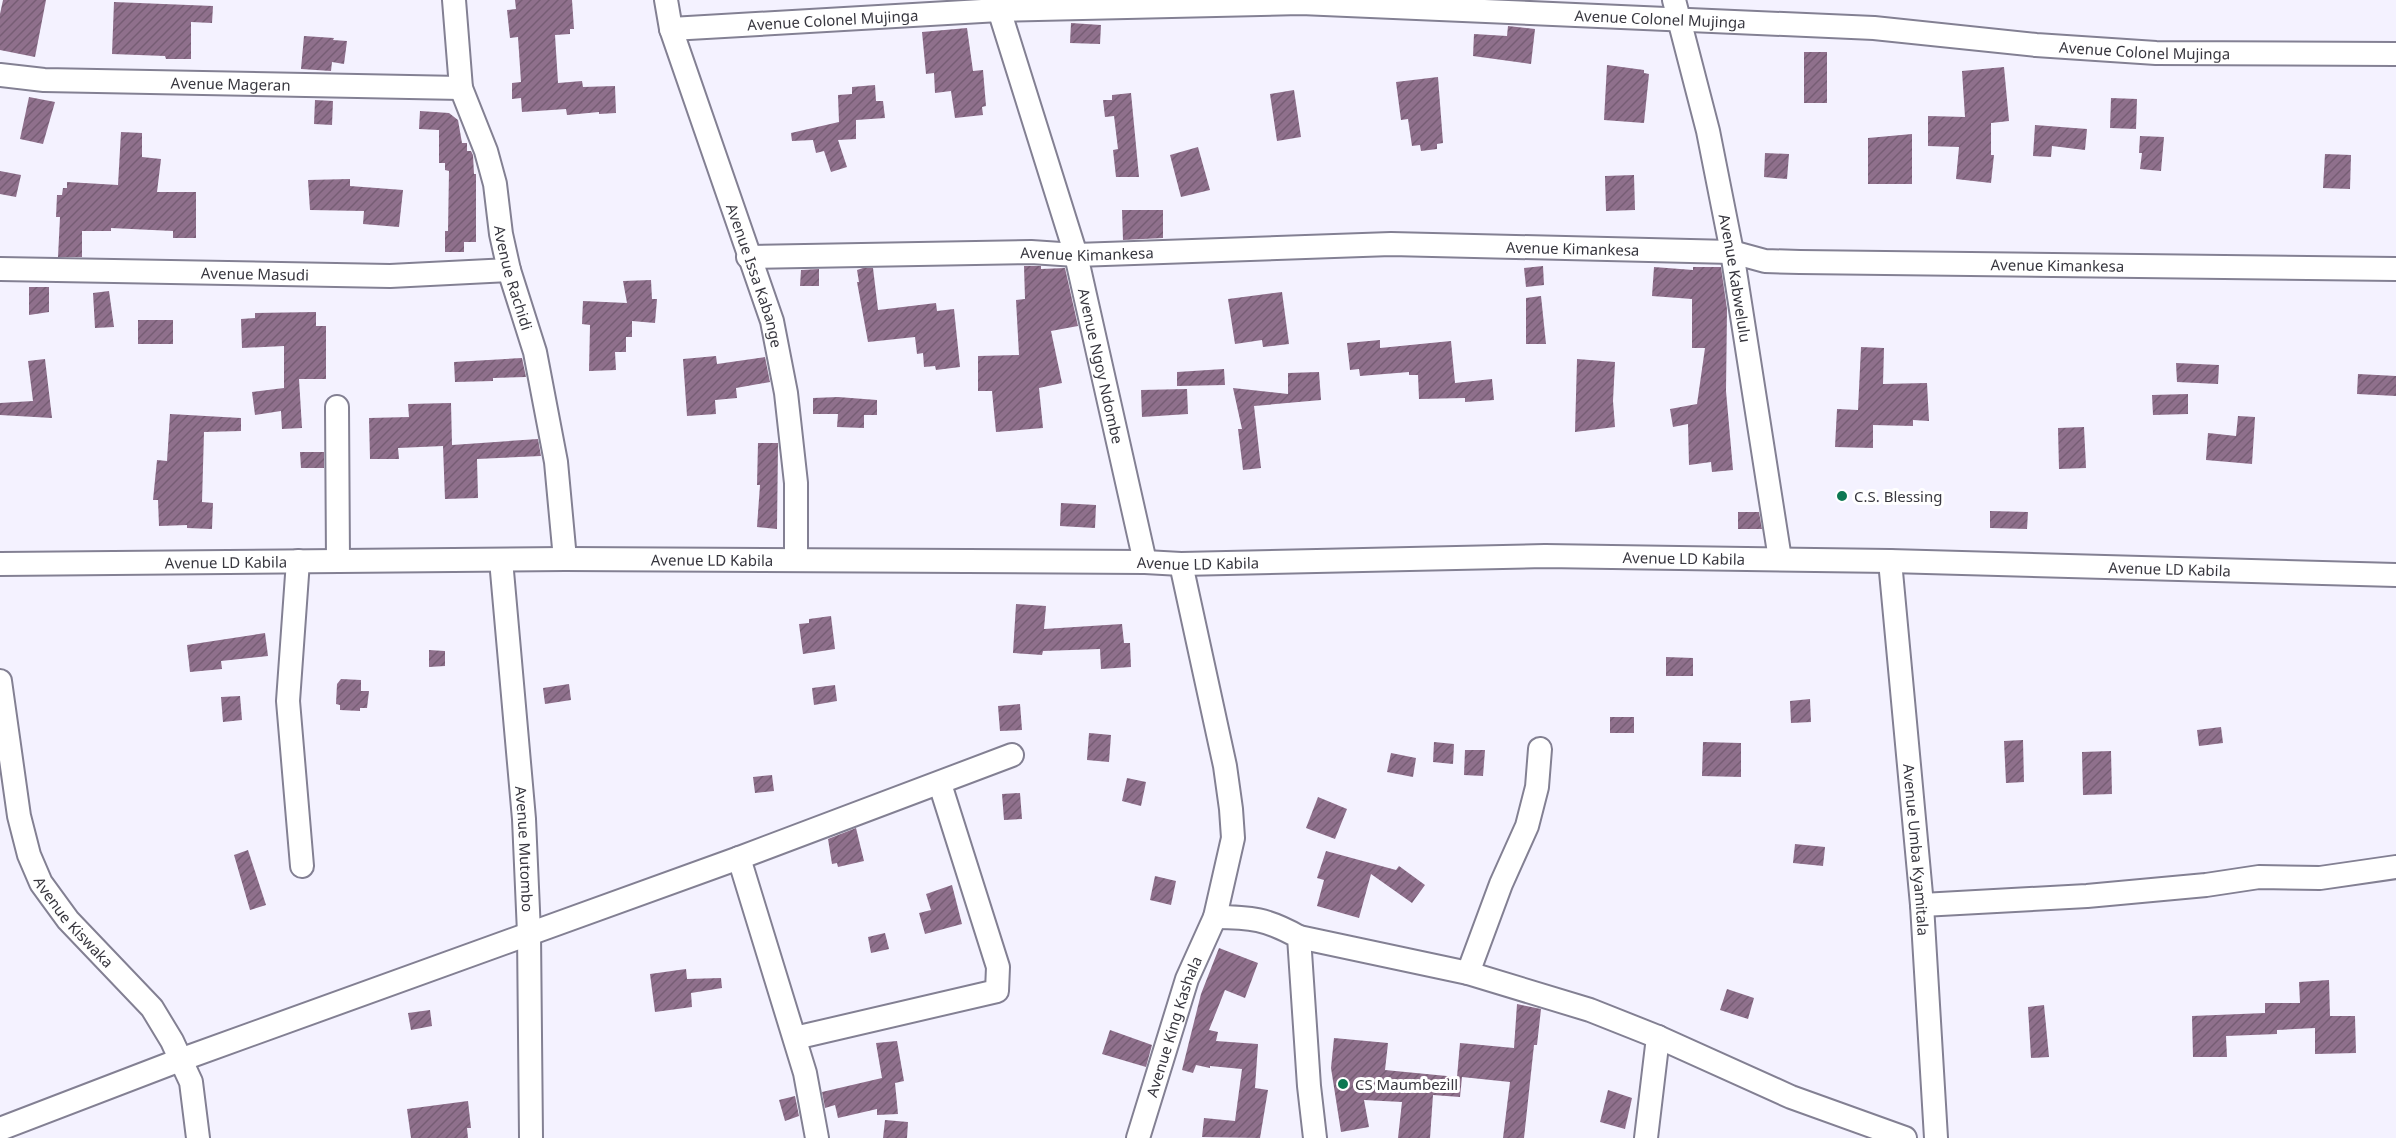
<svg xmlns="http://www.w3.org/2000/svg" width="2396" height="1138" font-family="'Noto Sans',sans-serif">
  <defs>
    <pattern id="building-hatch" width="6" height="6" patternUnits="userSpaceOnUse" patternTransform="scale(1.5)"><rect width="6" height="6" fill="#8f708c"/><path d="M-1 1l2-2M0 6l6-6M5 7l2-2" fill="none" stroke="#765d74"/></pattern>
  </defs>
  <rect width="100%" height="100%" fill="#f4f2ff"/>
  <g fill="url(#building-hatch)">
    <polygon points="3,0 46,0 35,57 0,50 0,14"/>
    <polygon points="515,0 572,0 574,29 570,29 570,34 555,35 558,83 582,81 583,87 615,86 616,113 599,114 599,112 567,115 566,109 522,112 521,98 512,99 512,83 521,82 518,37 510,38 507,10 516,9"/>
    <polygon points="114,2 213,6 212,23 191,22 191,59 166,59 165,56 112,54"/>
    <polygon points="1071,23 1101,25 1100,44 1070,43"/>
    <polygon points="1508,26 1535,29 1531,64 1473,56 1474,34 1507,36"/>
    <polygon points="967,28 973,71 983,70 986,106 982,107 983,115 955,118 951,91 935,93 934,73 926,74 922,32"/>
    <polygon points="304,36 334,38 333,40 347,41 344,64 332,62 331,71 301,69"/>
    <rect x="1804" y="52" width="23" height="51"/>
    <polygon points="1607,65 1644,70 1644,73 1649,74 1644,123 1604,120"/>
    <polygon points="2004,67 2009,121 1991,123 1991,155 1994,155 1991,183 1956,179 1959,147 1928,146 1928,116 1965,117 1962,71"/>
    <polygon points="1438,77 1443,143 1437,144 1437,149 1421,151 1420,145 1412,146 1408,119 1401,120 1396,82"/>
    <polygon points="875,85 876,101 883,101 885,118 856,120 856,139 838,140 847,167 831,172 824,151 816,153 813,140 792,141 791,133 839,122 838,95 852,94 852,87"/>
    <polygon points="1294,90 1301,137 1277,141 1270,94"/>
    <polygon points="1131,93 1139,177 1116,177 1113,150 1118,149 1114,116 1105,117 1103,100 1112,100 1112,95"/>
    <polygon points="29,97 55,102 43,144 20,139"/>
    <polygon points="2111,98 2137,99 2136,129 2110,128"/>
    <polygon points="315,100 333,101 332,125 314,124"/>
    <polygon points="420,111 449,113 458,120 462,143 467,143 467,151 471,151 473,155 474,174 476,174 476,242 464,242 464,252 445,252 445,231 448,231 449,171 445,170 445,163 439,163 439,130 419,129"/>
    <polygon points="2035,125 2087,129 2085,150 2052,146 2051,157 2033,156"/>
    <polygon points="121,132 142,133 142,157 161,159 157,192 196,192 196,238 173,238 173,231 111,228 111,231 82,231 82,257 58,257 60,217 56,217 57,195 62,195 63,188 67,188 67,182 118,185"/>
    <polygon points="1912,134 1912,184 1868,184 1868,138"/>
    <polygon points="2140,136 2164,137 2161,171 2140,169 2142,153 2139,153"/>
    <polygon points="1198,147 1210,190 1181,197 1170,155"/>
    <polygon points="1765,153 1789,154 1787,179 1764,177"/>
    <polygon points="2325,154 2351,155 2350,189 2323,188"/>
    <polygon points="0,171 21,175 16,197 0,194"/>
    <polygon points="1634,175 1635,210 1606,211 1605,176"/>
    <polygon points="350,179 350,186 403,190 399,227 363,224 364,211 310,210 308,180"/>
    <polygon points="1122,210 1163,210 1163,238 1123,240"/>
    <polygon points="1024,266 1041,266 1041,269 1065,268 1078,326 1051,331 1062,383 1039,388 1043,428 996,432 992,391 978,391 978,356 1019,355 1016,300 1025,299"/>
    <polygon points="1543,266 1544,285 1526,287 1524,268"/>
    <polygon points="1654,267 1693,270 1693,267 1721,267 1727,309 1726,391 1733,470 1712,472 1711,462 1689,465 1688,424 1673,427 1670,409 1697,404 1705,348 1692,348 1692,299 1652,296"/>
    <polygon points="863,268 873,268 878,310 936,303 937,311 954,309 960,367 936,370 935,366 924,367 923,353 917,354 915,337 868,342 857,282 859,282 857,270"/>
    <polygon points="819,269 819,286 800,286 801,270"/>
    <polygon points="651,280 652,299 657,299 655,323 632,321 632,337 626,337 626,352 615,352 616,370 589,371 590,325 582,324 583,301 627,303 623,281"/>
    <polygon points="29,287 49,287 49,312 29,315"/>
    <polygon points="109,291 114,327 95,328 93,293"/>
    <polygon points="1282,292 1289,344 1263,347 1262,340 1235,344 1228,299"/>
    <polygon points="1541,296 1546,344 1526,344 1526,298"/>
    <polygon points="316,312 316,326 326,326 326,379 299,379 302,428 282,429 281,411 255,415 252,392 284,388 284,346 242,348 241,319 255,318 255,313"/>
    <rect x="138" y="320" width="35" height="24"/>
    <polygon points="1380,340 1380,348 1451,341 1455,383 1492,379 1494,400 1465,402 1465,398 1419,399 1418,375 1409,375 1409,372 1360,376 1359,369 1350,370 1347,343"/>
    <polygon points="1861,347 1884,348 1883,384 1927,383 1929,421 1913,420 1913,426 1873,425 1873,448 1835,447 1837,409 1858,410"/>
    <polygon points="716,356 717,364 765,357 770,382 736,388 737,398 715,400 716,414 687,416 683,359"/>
    <polygon points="522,358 526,377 493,378 493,381 455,382 454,362"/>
    <polygon points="45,359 52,418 0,415 0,403 33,401 28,361"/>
    <polygon points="1577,359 1615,362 1613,401 1615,427 1575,432"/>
    <polygon points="2176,363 2219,365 2218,384 2177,382"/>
    <polygon points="1224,369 1225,385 1177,386 1177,372"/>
    <polygon points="1319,372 1321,400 1254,406 1261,468 1243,470 1238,429 1242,429 1233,388 1288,394 1288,373"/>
    <polygon points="2358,374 2396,376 2396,396 2357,394"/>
    <polygon points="1187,389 1188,414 1142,417 1141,390"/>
    <polygon points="2188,394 2188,414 2153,415 2152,395"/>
    <polygon points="838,397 877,400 877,415 864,415 864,428 837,427 838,414 813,414 813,398"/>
    <polygon points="451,403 452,445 538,439 541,456 477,459 478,498 445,499 443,446 398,448 399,459 370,459 369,418 409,417 408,404"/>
    <polygon points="170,414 241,418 241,431 204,432 202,502 213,503 212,529 187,528 187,525 159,526 158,500 153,500 157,460 167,461"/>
    <polygon points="2238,416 2255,417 2252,464 2206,460 2208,433 2236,436"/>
    <polygon points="2084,427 2086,468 2059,469 2058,428"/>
    <polygon points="758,443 778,443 777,529 757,527 760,485 757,485"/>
    <polygon points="300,452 324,452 324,468 301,468"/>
    <polygon points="1061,503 1096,505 1095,528 1060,526"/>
    <polygon points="1990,511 2028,512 2027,529 1990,528"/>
    <polygon points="1738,512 1759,512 1762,529 1738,529"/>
    <polygon points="1016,604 1046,606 1044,629 1122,624 1124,643 1130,643 1131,667 1101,669 1100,649 1043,651 1042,655 1013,653"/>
    <polygon points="831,616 835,649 803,654 799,624 809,623 809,619"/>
    <polygon points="265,633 268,656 221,661 222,669 190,672 187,645"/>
    <polygon points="429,650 445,651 445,666 429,667"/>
    <polygon points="1666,657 1693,658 1693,676 1666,676"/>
    <polygon points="341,679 361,680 361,691 369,691 367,708 360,708 360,711 340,710 340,705 336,704 337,684"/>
    <polygon points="569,684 571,700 545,704 543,688"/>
    <polygon points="835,685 837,701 814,705 812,688"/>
    <polygon points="240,696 242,720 223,722 221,697"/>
    <polygon points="1810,699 1811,722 1791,723 1790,701"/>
    <polygon points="1020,704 1022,730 1000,731 998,706"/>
    <rect x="1610" y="717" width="24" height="16"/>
    <polygon points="2221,727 2223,743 2199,746 2197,730"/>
    <polygon points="1089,733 1111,735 1109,762 1087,760"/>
    <polygon points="2023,740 2024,782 2006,783 2004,741"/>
    <polygon points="1434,742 1454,744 1453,764 1433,762"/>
    <polygon points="1703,742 1741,743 1741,777 1702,776"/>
    <polygon points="1465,750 1485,750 1483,776 1464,775"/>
    <polygon points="2111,751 2112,794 2083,795 2082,752"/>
    <polygon points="1391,753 1416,758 1413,777 1387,772"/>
    <polygon points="772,775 774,791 755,793 753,777"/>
    <polygon points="1127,778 1146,782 1141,806 1122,801"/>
    <polygon points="1020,793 1022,819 1004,820 1002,794"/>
    <polygon points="1318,797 1347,809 1335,839 1306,828"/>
    <polygon points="856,828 864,861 838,867 837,863 832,864 828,839"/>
    <polygon points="1795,844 1825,847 1823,866 1793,863"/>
    <polygon points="248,850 266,905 250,910 234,855"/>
    <polygon points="1326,851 1396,870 1399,866 1425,885 1412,903 1371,874 1359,918 1317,906 1324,880 1317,878"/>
    <polygon points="1155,876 1176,881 1171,905 1150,900"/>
    <polygon points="952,885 962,924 925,934 919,913 931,910 926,894"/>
    <polygon points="885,933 889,949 871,953 868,937"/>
    <polygon points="1219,948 1258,963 1245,998 1225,990 1209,1030 1218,1032 1216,1041 1258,1044 1255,1088 1268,1090 1260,1138 1202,1137 1204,1118 1235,1121 1242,1069 1210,1066 1210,1068 1196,1065 1193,1073 1182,1070 1201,994"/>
    <polygon points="686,969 687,979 721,978 722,988 691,993 692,1007 655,1012 650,974"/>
    <polygon points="2329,980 2330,1016 2355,1016 2356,1053 2315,1054 2315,1028 2277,1030 2277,1034 2226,1036 2227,1057 2193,1057 2192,1016 2265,1013 2265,1003 2300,1003 2299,982"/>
    <polygon points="1727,989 1754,998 1748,1019 1720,1010"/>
    <polygon points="1517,1004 1541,1009 1537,1045 1534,1045 1524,1138 1503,1138 1510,1082 1462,1077 1460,1097 1433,1095 1430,1138 1398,1138 1402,1102 1364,1100 1369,1127 1341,1132 1331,1068 1334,1038 1388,1043 1385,1070 1457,1077 1460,1043 1514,1048"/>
    <polygon points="2044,1005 2049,1057 2031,1058 2028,1007"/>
    <polygon points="430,1010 432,1026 411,1030 408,1013"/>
    <polygon points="1110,1030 1152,1045 1146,1067 1102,1054"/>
    <polygon points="897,1041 904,1081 895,1083 898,1114 877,1115 877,1109 838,1118 835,1105 825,1108 822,1092 882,1078 876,1043"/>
    <polygon points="1608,1090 1632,1098 1625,1129 1600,1122"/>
    <polygon points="795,1096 799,1116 785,1121 779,1100"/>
    <polygon points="468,1101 471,1128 467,1128 468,1138 411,1138 407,1109"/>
    <polygon points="885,1120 908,1122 907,1138 883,1138"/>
  </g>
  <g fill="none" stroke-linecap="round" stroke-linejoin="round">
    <g stroke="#838093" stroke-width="26">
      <g id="street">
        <path id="s1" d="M454,0L461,88L486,151L495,184L501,234L509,270L535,352L556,462L565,559"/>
        <path id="s2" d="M666,0L671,29L772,321L786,393L796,483V559"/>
        <path id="s3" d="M996,0L1076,255L1145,562"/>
        <path id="s4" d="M1674,0L1708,131L1732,252L1780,559"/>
        <path id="s5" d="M671,29L999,10L1301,3L1874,28L2036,45L2156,53L2396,54"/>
        <path id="s6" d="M0,75L44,80L461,88"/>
        <path id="s7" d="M748,257L1031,252L1076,255L1391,244L1732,252L1765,261L1800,262L2396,269"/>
        <path id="s8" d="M0,269L390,276L509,270"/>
        <polyline points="337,407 338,561"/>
        <path id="s9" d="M501,560L524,819L529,933L531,1138"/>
        <polyline points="298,561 288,701 302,866"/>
        <path id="s10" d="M1890,561L1922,905L1936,1138"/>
        <path id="s11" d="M0,564L565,559L1145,562L1181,564L1545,556L1890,561L2396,575"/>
        <path d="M1181,564L1225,766L1231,809L1233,838L1215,917C1251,917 1267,919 1299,937L1309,1086L1315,1138"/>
        <path id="s12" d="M0,681L19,816L29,855L41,883L68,920L152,1008L172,1041L191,1082L198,1138"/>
        <polyline points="739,858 805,1073 817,1138"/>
        <polyline points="1922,905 2087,896 2206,885 2259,877 2320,878 2396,867"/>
        <polyline points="1299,937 1468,973 1590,1010 1658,1037 1791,1097 1905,1138"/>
        <polyline points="1468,973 1501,884 1527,826 1537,787 1540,749"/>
        <polyline points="795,1038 997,991 998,967 940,784"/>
        <polyline points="0,1129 180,1060 739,858 1012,755"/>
        <path id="s13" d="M1138,1138L1187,979L1215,917"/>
        <polyline points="1646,1138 1658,1037"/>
      </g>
    </g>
    <use href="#street" stroke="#fff" stroke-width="22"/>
  </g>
  <g fill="#0d7852" stroke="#fff" stroke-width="2">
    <circle cx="1842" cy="496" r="6"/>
    <circle cx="1343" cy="1084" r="6"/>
  </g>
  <g text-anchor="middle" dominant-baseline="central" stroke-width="6" stroke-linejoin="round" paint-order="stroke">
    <g font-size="15" fill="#38373f" stroke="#fff">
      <text stroke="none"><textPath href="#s5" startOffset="990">Avenue Colonel Mujinga</textPath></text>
      <text stroke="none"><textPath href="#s5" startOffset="162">Avenue Colonel Mujinga</textPath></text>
      <text stroke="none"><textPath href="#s5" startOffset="1476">Avenue Colonel Mujinga</textPath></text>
      <text stroke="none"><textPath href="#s6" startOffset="231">Avenue Mageran</textPath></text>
      <text stroke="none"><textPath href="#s7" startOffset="825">Avenue Kimankesa</textPath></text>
      <text stroke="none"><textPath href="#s7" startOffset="339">Avenue Kimankesa</textPath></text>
      <text stroke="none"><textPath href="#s7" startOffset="1311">Avenue Kimankesa</textPath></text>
      <text stroke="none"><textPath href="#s8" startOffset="255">Avenue Masudi</textPath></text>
      <text stroke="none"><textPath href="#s2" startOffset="290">Avenue Issa Kabange</textPath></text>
      <text stroke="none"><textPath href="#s1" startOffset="286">Avenue Rachidi</textPath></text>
      <text stroke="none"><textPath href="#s4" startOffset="285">Avenue Kabwelulu</textPath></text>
      <text stroke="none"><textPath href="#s3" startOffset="381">Avenue Ngoy Ndombe</textPath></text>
      <text stroke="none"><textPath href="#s11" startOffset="1684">Avenue LD Kabila</textPath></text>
      <text stroke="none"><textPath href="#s11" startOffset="712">Avenue LD Kabila</textPath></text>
      <text stroke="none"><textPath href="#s11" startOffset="226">Avenue LD Kabila</textPath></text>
      <text stroke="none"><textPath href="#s11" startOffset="1198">Avenue LD Kabila</textPath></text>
      <text stroke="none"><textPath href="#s11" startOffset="2170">Avenue LD Kabila</textPath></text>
      <text stroke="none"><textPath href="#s9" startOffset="290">Avenue Mutombo</textPath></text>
      <text stroke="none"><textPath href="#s10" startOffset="290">Avenue Umba Kyamitala</textPath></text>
      <text stroke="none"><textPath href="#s12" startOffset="258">Avenue Kiswaka</textPath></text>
      <text stroke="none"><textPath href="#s13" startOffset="117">Avenue King Kashala</textPath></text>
    </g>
    <g font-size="15" fill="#38373f" stroke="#fff" text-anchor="start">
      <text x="1854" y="496">C.S. Blessing</text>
      <text x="1355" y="1084">CS Maumbezill</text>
    </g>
  </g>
</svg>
